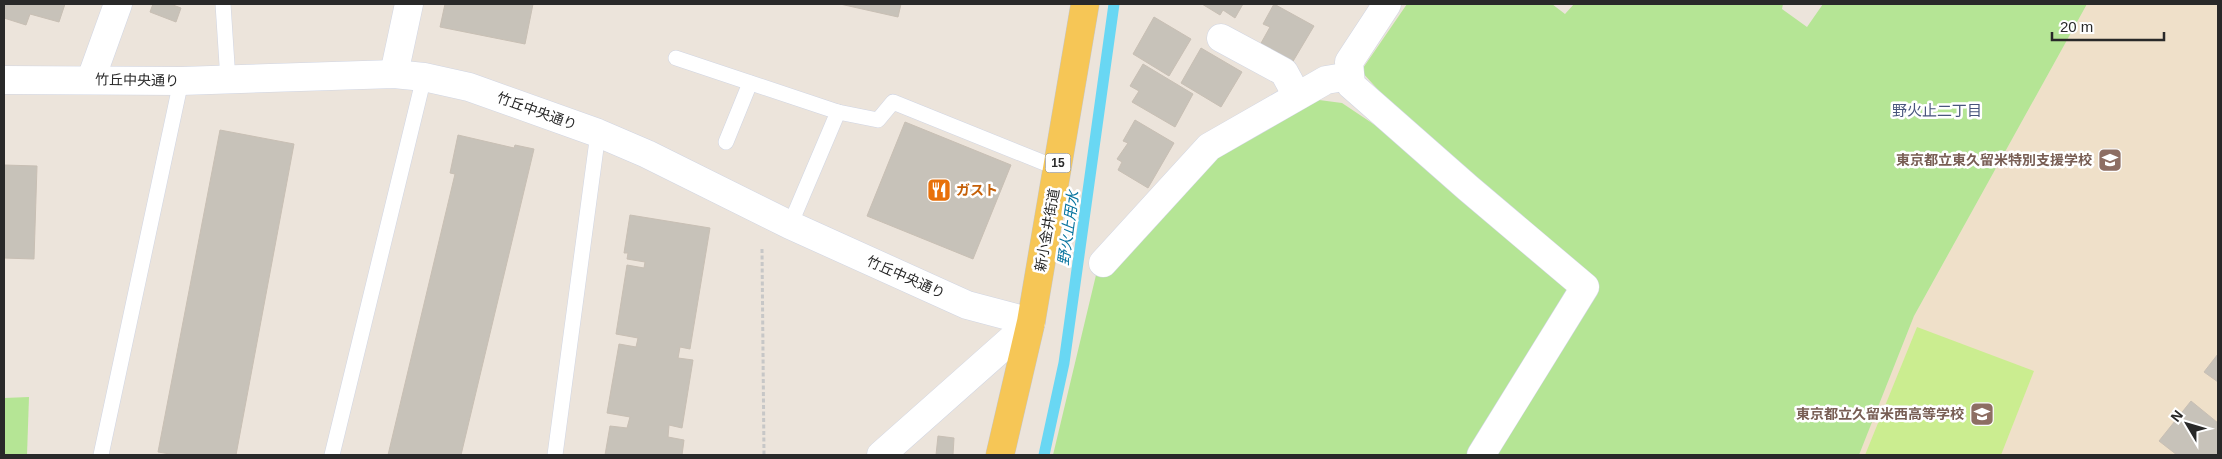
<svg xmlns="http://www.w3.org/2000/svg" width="2222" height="459" font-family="Arial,'Noto Sans JP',sans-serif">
  <rect width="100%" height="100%" fill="#ece4db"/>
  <polygon fill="#efe0c9" points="2087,4 2218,4 2218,455 1859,455 1914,316"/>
  <g fill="#b5e595">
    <polygon points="1407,4 1552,4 1565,14 1574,4 1783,4 1782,9 1807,27 1823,4 2087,4 1914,316 1859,455 1053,455 1096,275 1107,277 1216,158 1319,100 1342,103 1466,186 1361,71"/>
    <polygon points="29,397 27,455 4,455 4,398"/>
  </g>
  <polygon fill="#cbed90" points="1917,327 2034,371 2001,455 1865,455"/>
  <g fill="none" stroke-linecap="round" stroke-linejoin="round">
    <polyline stroke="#69d7f3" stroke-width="11" points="1044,455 1064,363 1114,4"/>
  </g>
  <g fill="#c7c2b9" stroke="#c8bfb4">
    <polygon points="4,4 65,4 59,22 30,14 26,25 4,18"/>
    <polygon points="153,4 173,4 173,5 181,8 176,22 150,12"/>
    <polygon points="445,4 533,4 525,44 440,27"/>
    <polygon points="840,4 901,4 898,17"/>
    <polygon points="1202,4 1243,4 1235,18 1223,10 1220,15"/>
    <polygon points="1274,4 1314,26 1292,63 1260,45 1270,27 1263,24"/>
    <polygon points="1154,17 1191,39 1169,76 1133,54"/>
    <polygon points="1201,48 1242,72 1221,107 1181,83"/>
    <polygon points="1143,64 1193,94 1175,127 1132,102 1139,91 1130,86"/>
    <polygon points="1135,120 1174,143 1148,188 1118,170 1122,162 1117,159 1128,143 1123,141"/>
    <polygon points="905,122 1011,165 973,259 867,216"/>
    <polygon points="220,130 294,144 236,455 176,455 158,452"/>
    <polygon points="458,135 514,148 515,145 534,149 461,455 388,455 455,174 450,173"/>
    <polygon points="4,165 37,166 34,259 4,258"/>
    <polygon points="630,215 710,228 690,349 680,347 678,358 693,360 682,428 669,425 668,437 684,440 682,455 605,455 610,426 627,428 630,417 607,413 619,344 636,347 638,338 616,334 627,265 644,268 645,262 627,259 628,253 624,253"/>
    <polygon points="2218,354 2218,382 2204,372"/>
    <polygon points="2191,401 2218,423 2218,455 2177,455 2159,441"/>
    <polygon points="938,436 954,438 953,455 936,455"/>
  </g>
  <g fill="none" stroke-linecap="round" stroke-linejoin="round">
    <g stroke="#d0d5e3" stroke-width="16">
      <g id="lane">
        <polyline points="223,4 228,80"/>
        <polyline points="676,58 838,112 878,120 893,102 1057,168"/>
        <polyline points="726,142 750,83"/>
        <polyline points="790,225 838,112"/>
        <polyline points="101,455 181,81"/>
        <polyline points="332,455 424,77"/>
        <polyline points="555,455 598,133"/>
      </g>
    </g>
    <g stroke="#d0d5e3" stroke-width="29">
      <g id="street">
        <polyline points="1387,4 1349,62 1351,85 1468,188 1585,287 1481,455"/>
        <polyline points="1221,38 1284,72 1297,96"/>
        <polyline points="394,74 409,4"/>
        <polyline points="91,79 118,4"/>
        <polyline points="1103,263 1209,147 1326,80 1350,76"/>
        <polyline points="881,455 1031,322"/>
      </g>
    </g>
    <g stroke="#d0d5e3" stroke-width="29">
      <polyline id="secondary" points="4,80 181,81 394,74 424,77 469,87 598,133 647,154 790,225 967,305 1031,322"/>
    </g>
    <g stroke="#c7c7c7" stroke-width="29">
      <polyline id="primary" points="1000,455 1031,322 1085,4"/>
    </g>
    <polyline stroke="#c7c7c7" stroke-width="3" stroke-dasharray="4 2.5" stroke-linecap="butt" points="762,249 764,455"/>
    <use href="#lane" stroke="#fff" stroke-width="15"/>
    <use href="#street" stroke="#fff" stroke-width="28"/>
    <use href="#secondary" stroke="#fff" stroke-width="28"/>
    <use href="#primary" stroke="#f6c656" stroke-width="28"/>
  </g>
  <defs>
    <g id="school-square" transform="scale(1.25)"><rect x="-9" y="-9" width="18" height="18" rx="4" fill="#8d6e63" stroke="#fff"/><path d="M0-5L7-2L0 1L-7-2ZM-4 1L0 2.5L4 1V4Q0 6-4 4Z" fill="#fff"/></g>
    <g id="restaurant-square" transform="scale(1.25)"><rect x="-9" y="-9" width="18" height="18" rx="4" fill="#e8710a" stroke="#fff"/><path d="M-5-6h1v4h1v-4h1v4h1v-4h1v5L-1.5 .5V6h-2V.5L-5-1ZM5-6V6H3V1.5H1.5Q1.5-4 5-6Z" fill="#fff"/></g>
  </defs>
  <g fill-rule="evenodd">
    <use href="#school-square" x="2110" y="160"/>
    <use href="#restaurant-square" x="939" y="190"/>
    <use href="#school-square" x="1982" y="414"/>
  </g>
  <g text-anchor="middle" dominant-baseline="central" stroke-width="5" stroke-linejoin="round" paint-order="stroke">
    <rect fill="#fff" stroke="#696969" stroke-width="1" x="1045.5" y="153.5" width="25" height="19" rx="4"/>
    <g font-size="12" font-weight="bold" fill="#292929">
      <text x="1058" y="163">15</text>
    </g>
    <g font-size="14" fill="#292929" stroke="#fff">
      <text transform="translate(137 80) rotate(1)">竹丘中央通り</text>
      <text transform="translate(537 111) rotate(20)">竹丘中央通り</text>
      <text transform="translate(1047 230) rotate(-80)">新小金井街道</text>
      <text transform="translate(906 277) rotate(24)">竹丘中央通り</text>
    </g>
    <g font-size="14" font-weight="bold" fill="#785e54" stroke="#fff" text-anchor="end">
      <text x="2092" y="160">東京都立東久留米特別支援学校</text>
      <text x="1964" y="414">東京都立久留米西高等学校</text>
    </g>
    <g font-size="14" font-weight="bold" fill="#c56008" stroke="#fff" text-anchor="start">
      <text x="956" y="190">ガスト</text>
    </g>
    <g font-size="15" fill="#48557c" stroke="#fff">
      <text x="1937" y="110">野火止二丁目</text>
    </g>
    <g font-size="15" font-style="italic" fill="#08749f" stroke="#fff">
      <text transform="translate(1068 228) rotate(-82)">野火止用水</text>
    </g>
  </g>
  <rect width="2222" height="459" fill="none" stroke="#292929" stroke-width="10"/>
  <g transform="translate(2187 424) rotate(308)" stroke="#ffffff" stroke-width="4" paint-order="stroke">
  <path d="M0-4L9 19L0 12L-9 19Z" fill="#292929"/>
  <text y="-8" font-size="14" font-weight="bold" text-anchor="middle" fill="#292929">N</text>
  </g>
  <path d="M2052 32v8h112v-8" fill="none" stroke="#292929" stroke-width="2.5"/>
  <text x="2060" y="32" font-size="15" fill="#292929" stroke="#ffffff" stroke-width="4" paint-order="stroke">20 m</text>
</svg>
